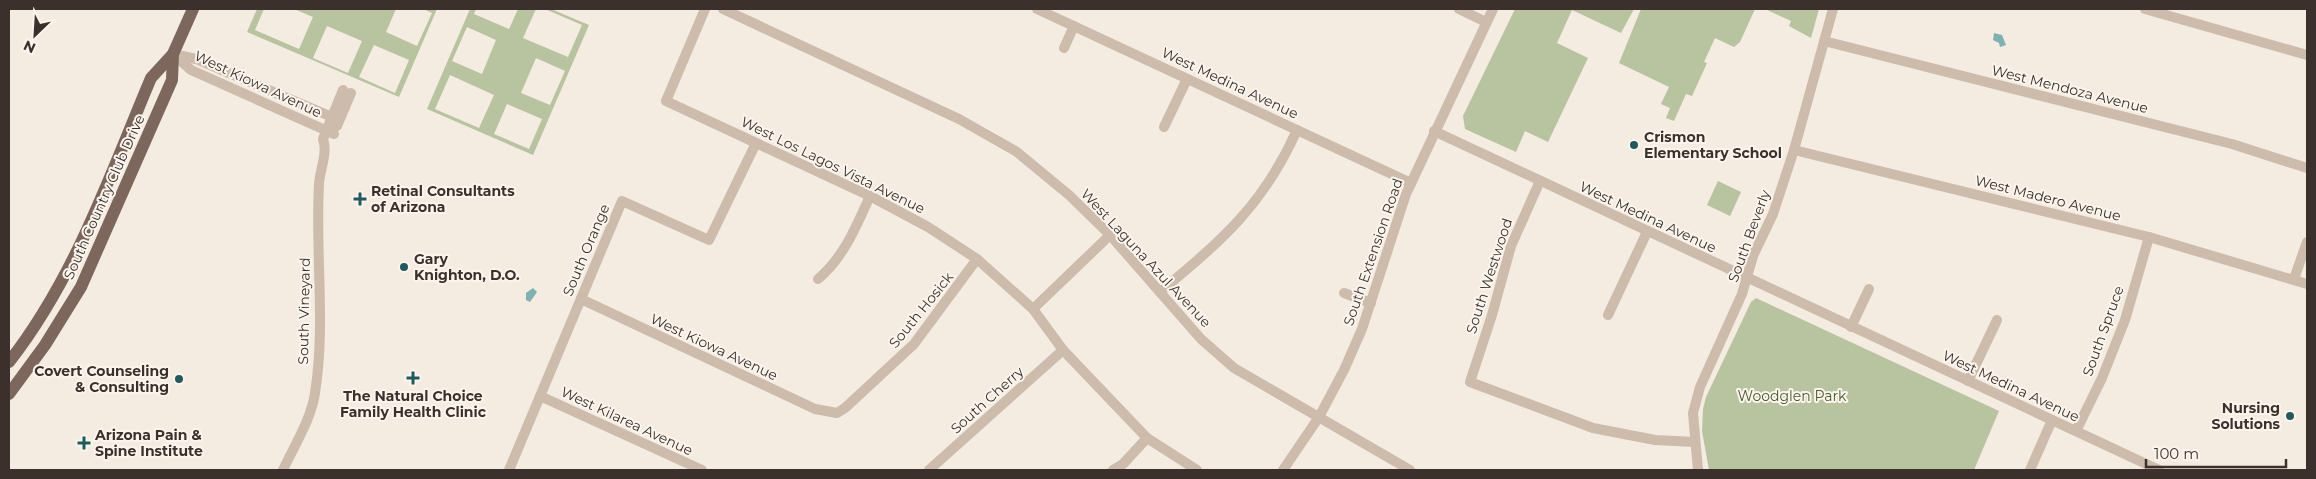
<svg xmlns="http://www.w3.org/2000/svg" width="2316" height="479" font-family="Montserrat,sans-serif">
  <rect width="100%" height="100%" fill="#f4ebe1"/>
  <g fill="#b8c4a0" fill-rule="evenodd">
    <path d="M257,9H264L255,30L299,49L313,17L294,9H396L386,32L417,46L432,13L423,9H437L399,97L247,32ZM327,26L362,41L348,73L313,58ZM374,45L409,60L395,93L359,77Z"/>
    <path d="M470,9H476L474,14L509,29L518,9H536L523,38L568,57L582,25L545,9H551L589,25L533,155L427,109ZM467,27L496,40L482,74L452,61ZM536,58L565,71L550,105L521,93ZM450,75L494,95L479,128L435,109ZM507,104L542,119L529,149L494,134Z"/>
    <polygon points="1515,9 1634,9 1621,33 1572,10 1557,43 1588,58 1548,142 1525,131 1516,152 1465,129 1463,116"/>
    <polygon points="1641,9 1755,9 1740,42 1734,47 1715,38 1704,62 1707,63 1692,96 1686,94 1674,121 1666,118 1670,108 1661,104 1669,87 1619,63"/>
    <polygon points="1765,9 1819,9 1811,38 1789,26 1791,21"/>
    <polygon points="1718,181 1741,192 1730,216 1707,205"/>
    <polygon points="1756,298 1999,411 1974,470 1709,470 1702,431 1703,409 1706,397 1751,302"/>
  </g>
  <g fill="#7fb0b2">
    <polygon points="1994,33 2002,35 2006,45 2000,47 1999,43 1993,40"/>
    <polygon points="533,288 537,292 530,302 526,300 526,293"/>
  </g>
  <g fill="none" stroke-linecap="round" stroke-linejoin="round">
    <g stroke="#cdbbac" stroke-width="10">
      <polyline points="705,9 666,101 870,196 928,227 977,259 1033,309 1063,350 1147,438 1197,470"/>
      <polyline points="723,9 959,119 1017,152 1069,195 1110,235 1201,339 1234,368 1410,470"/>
      <polyline points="1037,9 1411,183"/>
      <polyline points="1459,9 1486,22"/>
      <polyline points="2145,9 2307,55"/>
      <polyline points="1824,41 2232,144 2307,168"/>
      <polyline points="1064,48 1074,26"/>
      <polyline points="173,54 191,70 334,134"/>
      <polyline points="173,54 196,59 339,120"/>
      <polyline points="337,126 351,93"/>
      <polyline points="1164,127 1187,79"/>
      <polyline points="1434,131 2159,470"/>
      <polyline points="1794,150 2149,237 2307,284"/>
      <polyline points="1540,181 1511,246 1492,315 1470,382 1593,428 1655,440 1695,442"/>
      <path d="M818,279C844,257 856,227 870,196"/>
      <polyline points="2294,279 2307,242"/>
      <path d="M1160,292C1222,240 1263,206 1297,130"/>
      <polyline points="1344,293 1371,303"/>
      <polyline points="581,299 815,409 837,413 845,408 914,344 977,259"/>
      <polyline points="1033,309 1110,235"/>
      <polyline points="1608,315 1647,232"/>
      <polyline points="1851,327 1869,289"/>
      <polyline points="1968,381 1997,320"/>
      <polyline points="540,396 702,470"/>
      <polyline points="2076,431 2102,378 2125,320 2149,237"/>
      <path d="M283,470C294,446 311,420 315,393C326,324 315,253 319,184C320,169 328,153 323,139L343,90"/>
      <polyline points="509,470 622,201 709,240 756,143"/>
      <polyline points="929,470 1063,350"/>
      <polyline points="1113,470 1123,464 1147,438"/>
      <polyline points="1283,470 1319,417 1344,370 1362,329 1406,194 1493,9"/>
      <polyline points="1698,470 1693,413 1700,387 1742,294 1753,256 1773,214 1794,150 1833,9"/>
      <polyline points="2030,470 2052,420"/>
    </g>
    <g stroke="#7d675c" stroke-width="12">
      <path d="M9,362C75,278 110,175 151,78L173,54L193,9"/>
      <polyline points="9,394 45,345 81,287 172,80 173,54"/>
    </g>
  </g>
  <g fill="#1f5a5e" stroke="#fbf5ee" stroke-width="2">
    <circle cx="1634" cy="145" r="5"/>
    <path d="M357.5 191.5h5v5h5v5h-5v5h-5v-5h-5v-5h5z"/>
    <circle cx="404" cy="267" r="5"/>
    <path d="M410.5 370.5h5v5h5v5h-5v5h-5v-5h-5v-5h5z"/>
    <circle cx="179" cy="379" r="5"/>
    <circle cx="2290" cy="416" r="5"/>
    <path d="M81.5 435.5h5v5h5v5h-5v5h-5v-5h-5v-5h5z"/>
  </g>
  <g text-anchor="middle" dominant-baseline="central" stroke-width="4" stroke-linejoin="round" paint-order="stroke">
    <g font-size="14" fill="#3b302b" stroke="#fbf5ee">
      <text transform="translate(1230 83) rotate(25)">West Medina Avenue</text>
      <text transform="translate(258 84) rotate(25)">West Kiowa Avenue</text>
      <text transform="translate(2070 89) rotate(14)">West Mendoza Avenue</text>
      <text transform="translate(833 165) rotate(26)">West Los Lagos Vista Avenue</text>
      <text transform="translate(104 197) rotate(-66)">South Country Club Drive</text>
      <text transform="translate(2048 198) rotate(14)">West Madero Avenue</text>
      <text transform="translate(1648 217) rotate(25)">West Medina Avenue</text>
      <text transform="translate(1749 236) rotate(-70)">South Beverly</text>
      <text transform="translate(586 250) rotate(-67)">South Orange</text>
      <text transform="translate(1373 252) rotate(-71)">South Extension Road</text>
      <text transform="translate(1146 258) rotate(47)">West Laguna Azul Avenue</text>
      <text transform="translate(1489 276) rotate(-72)">South Westwood</text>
      <text transform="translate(921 310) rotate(-51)">South Hosick</text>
      <text transform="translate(304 311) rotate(-89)">South Vineyard</text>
      <text transform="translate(2103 331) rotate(-70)">South Spruce</text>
      <text transform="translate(714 347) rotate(25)">West Kiowa Avenue</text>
      <text transform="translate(2011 386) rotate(25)">West Medina Avenue</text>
      <text transform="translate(987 400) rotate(-42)">South Cherry</text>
      <text transform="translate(627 421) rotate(25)">West Kilarea Avenue</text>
    </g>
    <g font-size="14" font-weight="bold" fill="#3b302b" stroke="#fbf5ee" text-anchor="start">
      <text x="1644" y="137">Crismon<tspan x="1644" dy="16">Elementary School</tspan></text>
      <text x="371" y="191">Retinal Consultants<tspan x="371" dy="16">of Arizona</tspan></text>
      <text x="414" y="259">Gary<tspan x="414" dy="16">Knighton, D.O.</tspan></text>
      <text x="169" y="371" text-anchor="end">Covert Counseling<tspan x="169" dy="16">&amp; Consulting</tspan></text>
      <text x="413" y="396" text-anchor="middle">The Natural Choice<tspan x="413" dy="16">Family Health Clinic</tspan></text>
      <text x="2280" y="408" text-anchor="end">Nursing<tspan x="2280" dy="16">Solutions</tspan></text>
      <text x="95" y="435">Arizona Pain &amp;<tspan x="95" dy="16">Spine Institute</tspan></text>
    </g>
    <g font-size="14" fill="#4a5a2e" stroke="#fbf5ee">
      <text x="1792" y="396">Woodglen Park</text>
    </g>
  </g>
  <rect width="2316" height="479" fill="none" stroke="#3b302b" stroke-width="20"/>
  <g transform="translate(35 35) rotate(205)" stroke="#fbf5ee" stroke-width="4" paint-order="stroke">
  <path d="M0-4L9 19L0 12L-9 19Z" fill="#3b302b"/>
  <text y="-8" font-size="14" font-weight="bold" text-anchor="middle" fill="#3b302b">N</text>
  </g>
  <path d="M2146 459v8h140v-8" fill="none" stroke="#3b302b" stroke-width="2.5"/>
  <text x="2154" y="459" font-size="15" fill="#3b302b" stroke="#fbf5ee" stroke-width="4" paint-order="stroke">100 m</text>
</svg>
